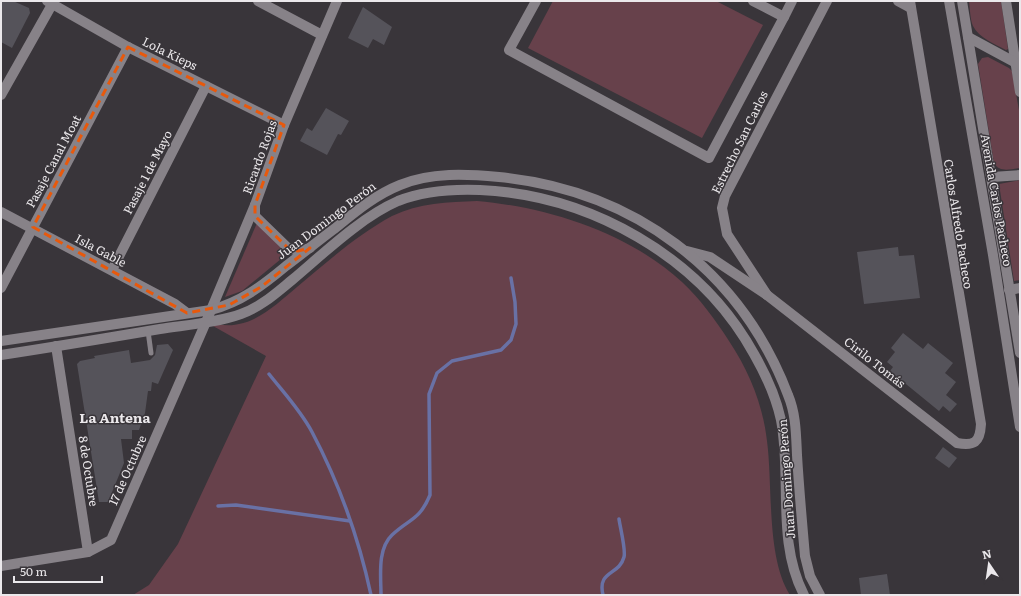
<svg xmlns="http://www.w3.org/2000/svg" width="1021" height="596" font-family="Literata,serif">
  <rect width="100%" height="100%" fill="#39353a"/>
  <g fill="#67414b">
    <polygon points="553,1 716,1 763,25 702,138 528,48"/>
    <path d="M969,1H1001L1008,49L1006,50C995,44 979,38 973,26C970,19 970,8 969,1Z"/>
    <path d="M988,57L1009,68L1012,71L1020,116V168C1010,169 1000,173 994,163L978,64L982,58Z"/>
    <polygon points="1020,180 1020,280 1014,281 999,184"/>
    <path d="M477,201C547,207 629,233 682,282C700,299 715,319 729,341C749,371 763,405 767,441C773,486 766,557 790,595H133L149,585L178,544L266,356L206,322C218,324 227,327 239,324C261,320 280,301 297,287C327,262 357,235 392,216C419,203 448,202 477,201Z"/>
    <polygon points="257,223 287,254 242,291 225,297"/>
  </g>
  <g fill="none" stroke-linecap="round" stroke-linejoin="round">
    <g stroke="#6971a5" stroke-width="3.5">
      <path d="M269,374C284,393 301,411 312,432C339,483 359,539 371,595"/>
      <polyline points="218,506 236,505 350,521"/>
      <path d="M381,595C381,577 377,549 392,535C410,518 419,521 430,495L429,394L437,373L452,361L501,350L511,340L516,324L515,302L511,278"/>
      <path d="M603,595C597,570 619,576 624,557C626,550 620,527 619,519"/>
    </g>
  </g>
  <g fill="#55535a">
    <polygon points="1,1 13,1 29,8 30,13 12,48 1,42"/>
    <polygon points="363,7 392,27 384,45 373,39 368,48 348,38"/>
    <polygon points="326,108 349,121 341,135 338,134 327,155 300,141 307,128 312,131"/>
    <polygon points="898,247 899,256 914,255 920,298 864,304 857,252"/>
    <polygon points="903,333 923,349 928,343 953,363 945,373 956,382 946,395 957,404 950,412 943,406 939,411 890,371 893,367 887,362 895,352 891,348"/>
    <polygon points="168,344 173,350 158,384 152,382 151,391 148,391 145,413 139,430 132,430 132,439 121,439 124,463 108,502 99,502 77,364 80,361 95,358 94,356 129,350 131,363 150,360 155,355 157,345"/>
    <polygon points="943,447 957,458 949,468 935,458"/>
    <polygon points="887,574 890,595 861,595 859,578"/>
  </g>
  <g fill="none" stroke-linecap="round" stroke-linejoin="round">
    <polyline stroke="#878288" stroke-width="5" points="148,331 151,353"/>
    <g stroke="#878288" stroke-width="10">
      <polyline points="47,1 128,47 284,125"/>
      <polyline points="258,1 322,35"/>
      <polyline points="536,1 509,50 709,158 784,17 753,1"/>
      <path d="M827,1L725,196L722,208L727,234L767,295L957,443C974,446 980,443 981,424L910,1"/>
      <polyline points="898,1 911,8"/>
      <polyline points="1006,1 1020,92"/>
      <polyline points="784,17 792,1"/>
      <polyline points="968,37 1020,65"/>
      <polyline points="1,95 54,1"/>
      <polyline points="992,177 1020,175"/>
      <polyline points="255,205 255,216 288,248 298,251 310,248"/>
      <polyline points="1,212 175,304 187,313"/>
      <polyline points="112,270 206,86"/>
      <polyline points="1,288 128,47"/>
      <polyline points="1009,290 1020,288"/>
      <polyline points="56,346 88,552"/>
      <polyline points="1,566 88,552 111,540 206,322"/>
    </g>
    <polyline stroke="#878288" stroke-width="10" points="206,322 255,205 284,125 337,1"/>
    <g stroke="#878288" stroke-width="10">
      <polyline points="949,1 993,255 1020,427"/>
      <polyline points="962,1 1020,353"/>
      <polyline points="687,251 710,257 767,295"/>
      <path d="M1,341L211,310C241,302 262,286 286,266C302,254 318,241 334,229C355,212 375,195 400,185C431,172 467,174 499,177C632,190 740,269 788,395C796,414 796,434 797,455C799,489 802,522 805,556L810,576L820,595"/>
      <path d="M1,355C54,347 107,338 160,329C186,325 216,323 241,314C261,307 276,293 292,280C323,254 361,217 398,201C423,191 454,189 480,190C590,195 700,256 754,354C766,375 776,397 781,420C792,478 776,541 804,595"/>
    </g>
  </g>
  <path fill="none" stroke="#e8590c" stroke-width="3" stroke-dasharray="8 5" stroke-linejoin="round" d="M128,47L284,125L255,205V216L288,248L298,251L310,248L261,287L229,305L187,313L33,227Z"/>
  <g text-anchor="middle" dominant-baseline="central" stroke-width="3" stroke-linejoin="round" paint-order="stroke">
    <g font-size="12" fill="#ebe8eb" stroke="#39353a">
      <text transform="translate(170 53) rotate(26)">Lola Kieps</text>
      <text transform="translate(739 142) rotate(-64)">Estrecho San Carlos</text>
      <text transform="translate(259 157) rotate(-70)">Ricardo Rojas</text>
      <text transform="translate(53 161) rotate(-62)">Pasaje Canal Moat</text>
      <text transform="translate(147 172) rotate(-63)">Pasaje 1 de Mayo</text>
      <text transform="translate(997 200) rotate(80)">Avenida Carlos Pacheco</text>
      <text transform="translate(326 220) rotate(-37)">Juan Domingo Perón</text>
      <text transform="translate(959 224) rotate(81)">Carlos Alfredo Pacheco</text>
      <text transform="translate(101 250) rotate(28)">Isla Gable</text>
      <text transform="translate(875 362) rotate(38)">Cirilo Tomás</text>
      <text transform="translate(127 470) rotate(-66)">17 de Octubre</text>
      <text transform="translate(89 471) rotate(81)">8 de Octubre</text>
      <text transform="translate(786 479) rotate(-94)">Juan Domingo Perón</text>
    </g>
    <g font-size="14" font-weight="bold" fill="#ebe8eb" stroke="#39353a">
      <text x="115" y="417">La Antena</text>
    </g>
  </g>
  <rect width="1021" height="596" fill="none" stroke="#ebe8eb" stroke-width="4"/>
  <g transform="translate(989 564) rotate(347)" stroke="#39353a" stroke-width="3" paint-order="stroke">
  <path d="M0-3L7 15L0 10L-7 15Z" fill="#ebe8eb"/>
  <text y="-6" font-size="11" font-weight="bold" text-anchor="middle" fill="#ebe8eb">N</text>
  </g>
  <path d="M14 576v6h88v-6" fill="none" stroke="#ebe8eb" stroke-width="2"/>
  <text x="20" y="576" font-size="12" fill="#ebe8eb" stroke="#39353a" stroke-width="3" paint-order="stroke">50 m</text>
</svg>
